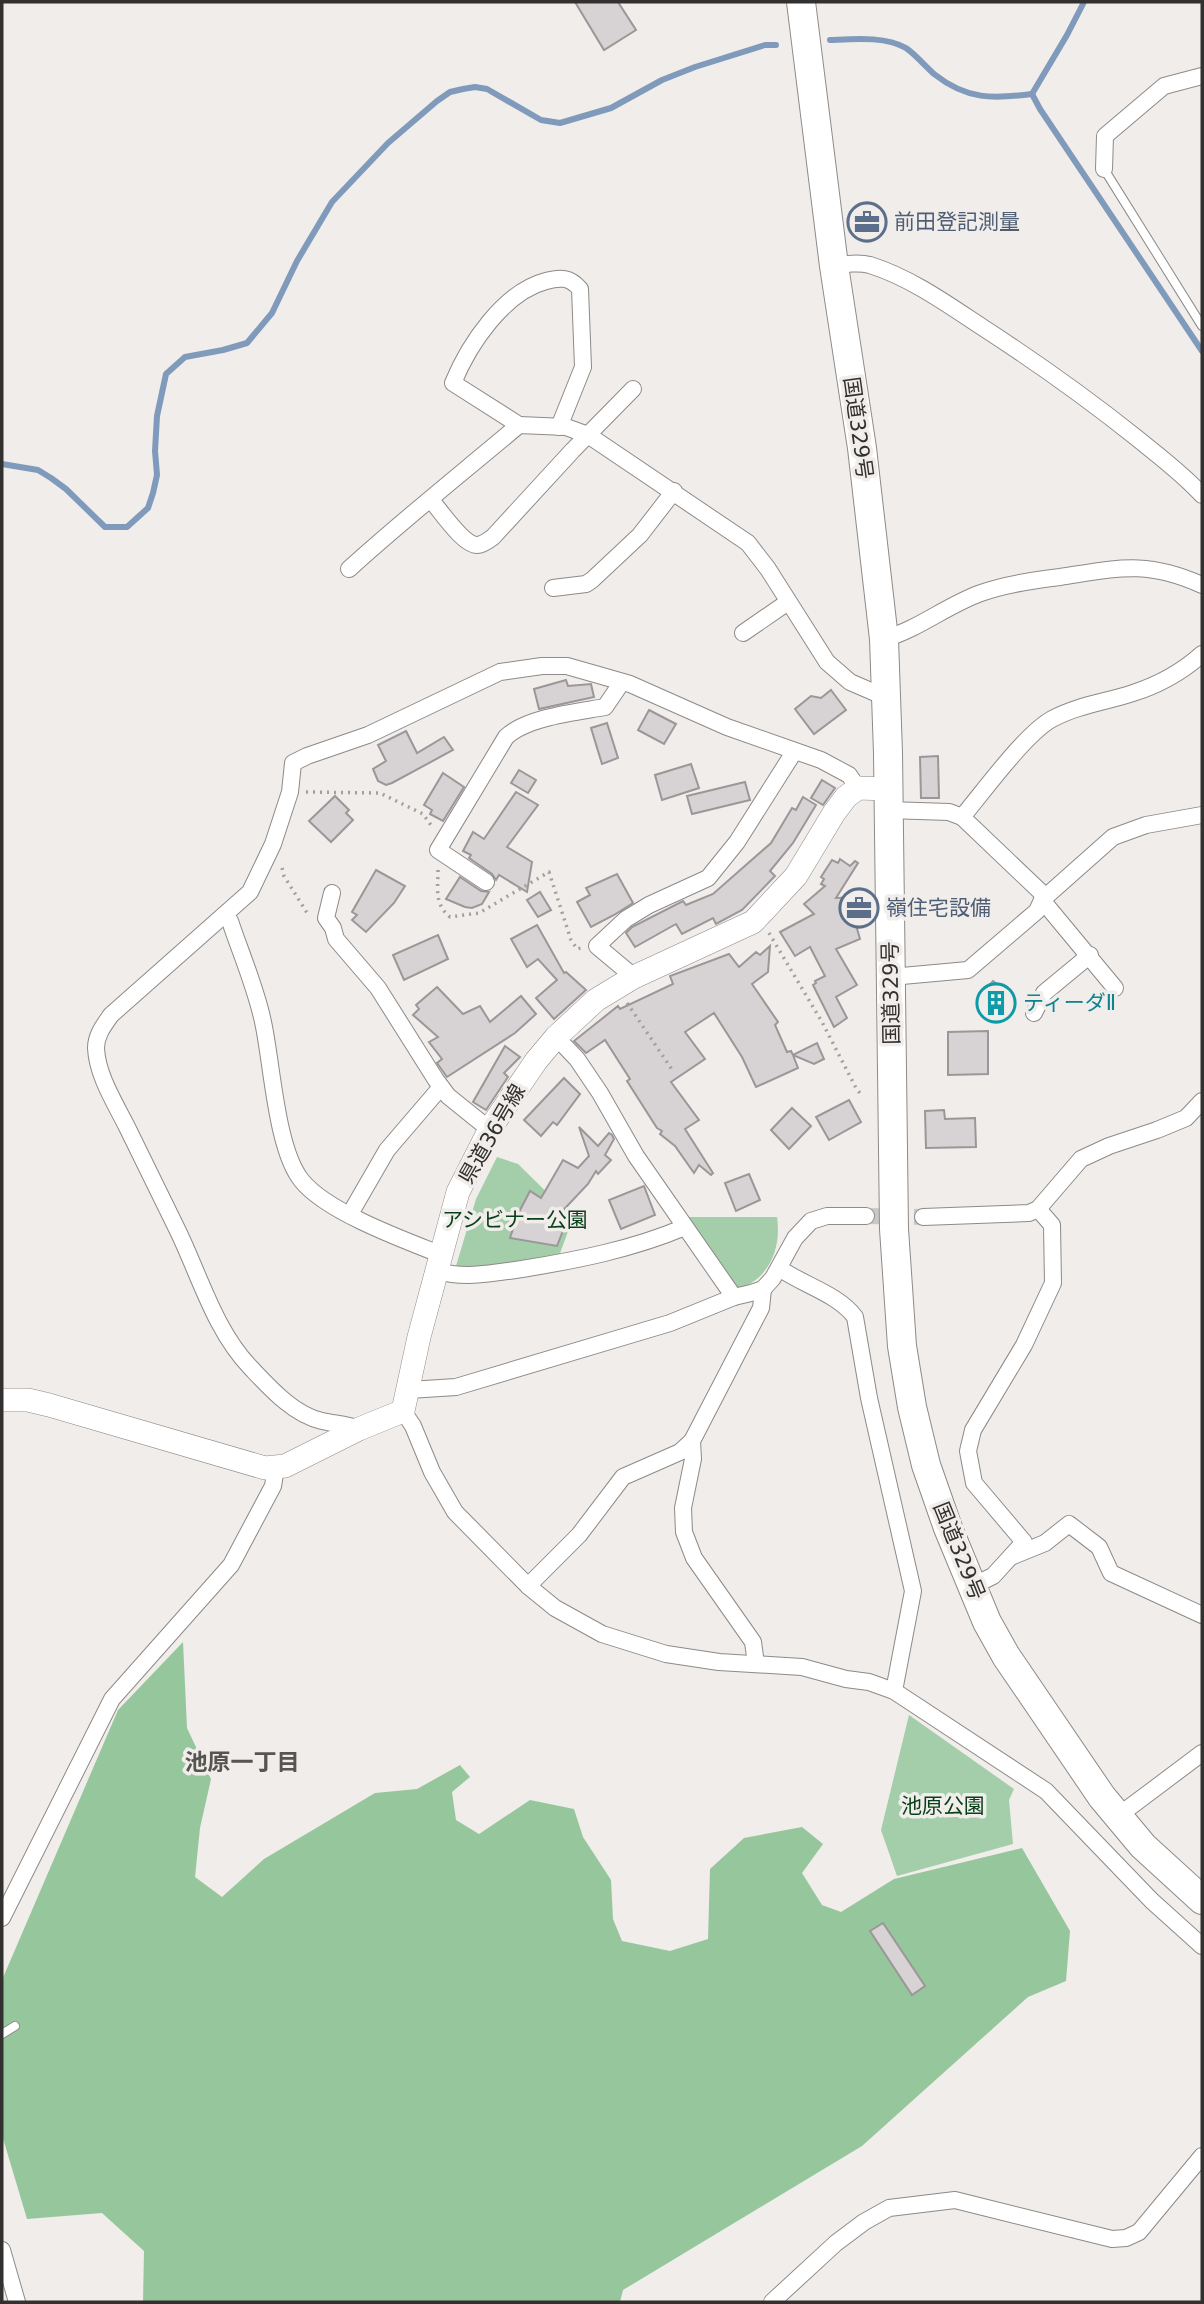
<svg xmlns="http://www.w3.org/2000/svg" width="1204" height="2304" font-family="'DejaVu Sans','Noto Sans JP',sans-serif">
  <rect width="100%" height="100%" fill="#f0edea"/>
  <g fill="#a4cea9">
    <polygon points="497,1157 518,1164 573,1218 559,1256 476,1269 456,1266 476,1199"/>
    <path d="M686,1217H777C782,1249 768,1282 734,1290Z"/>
    <polygon points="909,1715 1014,1789 1009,1800 1013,1844 897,1876 881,1830"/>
  </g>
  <polygon fill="#96c79c" points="183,1642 187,1728 211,1779 200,1828 195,1877 222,1897 264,1859 375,1793 417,1789 460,1765 470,1777 452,1792 456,1820 479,1834 530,1800 574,1809 583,1837 611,1880 613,1919 622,1941 670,1951 708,1939 710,1869 744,1838 802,1827 823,1844 802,1873 822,1905 841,1912 894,1879 1022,1848 1070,1931 1066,1981 1028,1997 862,2146 623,2290 620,2302 143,2302 144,2251 102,2213 27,2219 2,2135 2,1980 118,1710"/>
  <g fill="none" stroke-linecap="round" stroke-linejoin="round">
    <g stroke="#809abb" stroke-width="6">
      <path d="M830,40C854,39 885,36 906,48C916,55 925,66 934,74C967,100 993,99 1032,94"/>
      <polyline points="1032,94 1040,109 1202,351"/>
      <polyline points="1032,94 1067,35 1084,2"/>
      <polyline points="2,464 38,470 51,478 66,489 105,527 127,527 148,508 153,493 157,475 155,451 157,416 166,374 185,357 223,350 247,343 272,313 297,261 332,202 388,143 437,101 450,92 463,89 475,87 487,89 541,120 560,123 611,108 662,80 695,67 765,45 776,45"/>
    </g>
  </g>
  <g fill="#d7d3d5" stroke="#9b9799" stroke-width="2">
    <polygon points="575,2 618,2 636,30 604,50"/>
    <polygon points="566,680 568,686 591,684 594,697 539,709 534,689"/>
    <polygon points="831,690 846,710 814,734 795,709 811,696 821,698"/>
    <polygon points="649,710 676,724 664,744 638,730"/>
    <polygon points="607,723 618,758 602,764 591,728"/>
    <polygon points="406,731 417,753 444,737 453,750 392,783 386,785 378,781 373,769 386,761 378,745"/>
    <polygon points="938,756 939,798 921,798 920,757"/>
    <polygon points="691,764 699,788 662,800 655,775"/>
    <polygon points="519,770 536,780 528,793 511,783"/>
    <polygon points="443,773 464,787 443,821 430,814 432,810 424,805"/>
    <polygon points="822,780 835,788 823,805 811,798"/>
    <polygon points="745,782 750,800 692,814 687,796"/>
    <polygon points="516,792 538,805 507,847 532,862 527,892 499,875 496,880 492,874 469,858 471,855 463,851 473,832 484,839"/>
    <polygon points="335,796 349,810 346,813 353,820 331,842 309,821"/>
    <polygon points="803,797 816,805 793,843 770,871 775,876 742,910 716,924 713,918 682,934 676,924 635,947 626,933 632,927 683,901 686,905 713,894 771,843 792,808 796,810"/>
    <polygon points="840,859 850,866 855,861 858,863 836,898 863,897 864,924 856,925 860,939 836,949 857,985 836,997 847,1018 834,1027 813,985 816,983 815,981 825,976 810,947 795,956 780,932 814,914 804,904 825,886 821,884 824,879 821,877 832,860 838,863"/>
    <polygon points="376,870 405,886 394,903 366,932 352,920 357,915 352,912"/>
    <polygon points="617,874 633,903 614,915 591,927 577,902 590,895 586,888"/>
    <polygon points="460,877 481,891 489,892 482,904 472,908 465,907 446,899"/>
    <polygon points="540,892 551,910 538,917 527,900"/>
    <polygon points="537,925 564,973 566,972 586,990 554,1019 536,998 557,980 538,959 527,967 511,939"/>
    <polygon points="438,935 448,959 404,980 393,955"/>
    <polygon points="770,946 768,972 752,984 778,1022 775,1025 787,1052 791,1051 793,1055 817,1043 824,1059 814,1064 793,1055 798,1068 756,1087 742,1057 714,1013 685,1032 705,1059 671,1082 699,1120 685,1129 713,1173 711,1175 699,1165 694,1173 675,1146 660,1134 662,1131 657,1128 627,1081 630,1079 605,1040 586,1053 574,1041 618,1006 620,1009 673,984 670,976 729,954 739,967 756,952 760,955"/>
    <polygon points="993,981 1011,995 996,1011 981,994"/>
    <polygon points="437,987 463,1014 480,1006 490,1022 521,996 536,1014 515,1033 447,1077 437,1063 442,1059 429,1042 438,1037 413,1015 419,1009 416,1005"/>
    <polygon points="988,1031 988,1074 948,1075 948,1032"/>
    <polygon points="505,1046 520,1057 504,1073 508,1077 486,1110 473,1102"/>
    <polygon points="564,1078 580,1094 557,1125 553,1122 541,1136 524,1120"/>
    <polygon points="849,1100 861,1122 829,1140 816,1117"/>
    <polygon points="792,1108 811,1126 789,1149 771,1130"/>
    <polygon points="944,1110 945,1119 975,1118 976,1147 926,1148 925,1111"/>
    <polygon points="579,1127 598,1146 609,1133 612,1135 614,1139 605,1155 611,1160 598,1174 596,1171 588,1184 553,1221 569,1215 557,1246 510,1238 518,1214 530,1191 541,1198 563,1160 578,1168 589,1156"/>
    <polygon points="749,1174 760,1200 736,1211 725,1183"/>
    <polygon points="644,1186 655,1215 621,1229 609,1200"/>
    <polygon points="883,1923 925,1986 912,1995 870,1931"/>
  </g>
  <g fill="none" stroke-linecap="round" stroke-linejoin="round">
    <polyline stroke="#cac7c5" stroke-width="16" stroke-dasharray="16 8" stroke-linecap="butt" points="866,1216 923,1217"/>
    <g stroke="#8d8a87" stroke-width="10">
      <g id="service">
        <polyline points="1104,169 1202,326"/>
        <polyline points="2,2034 15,2026"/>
      </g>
    </g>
    <g stroke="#8d8a87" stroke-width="18">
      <g id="minor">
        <polyline points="1104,169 1105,136 1164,86 1202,76"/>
        <path d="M834,266C846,264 858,262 870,265C911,278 947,304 982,327C1036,362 1088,399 1138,439C1160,457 1183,474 1202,495"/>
        <path d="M519,425L453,383C469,344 504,292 546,281C560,277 570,277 580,289L583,367L559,427"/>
        <path d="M431,500C440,510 463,545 477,545C482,545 489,540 493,537L573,450L633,389"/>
        <path d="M349,569C404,519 462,473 519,425L566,427L588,435L748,543L768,569L827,662L850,682L887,698"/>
        <polyline points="553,588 586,584 592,580 640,535 674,491"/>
        <polyline points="743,633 788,602"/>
        <path d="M884,639C919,629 947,605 981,593C1006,584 1034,580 1060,577C1119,568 1146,560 1202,585"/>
        <polyline points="888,810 949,812 962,817 1046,897"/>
        <path d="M962,817C984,791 1025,734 1052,719C1078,705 1106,702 1133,693C1158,685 1183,671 1202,654"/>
        <path d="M486,882L438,850L506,737C527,717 577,712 605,707L622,682"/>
        <polyline points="332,893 326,918 333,928 336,939 378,988 436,1080 448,1096 484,1125 491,1127"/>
        <polyline points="1042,900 1115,988"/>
        <path d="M224,915L230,921C241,954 256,988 263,1022C272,1062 276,1150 302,1181C327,1212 404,1240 442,1255"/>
        <polyline points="634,977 597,946 626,919 649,905 708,878 737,842 794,752"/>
        <polyline points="891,977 968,970 1037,911 1042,900 1113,837 1146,825 1202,815"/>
        <polyline points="1034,1013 1044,993 1090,955"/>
        <polyline points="556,1037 577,1059 600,1093 636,1156 734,1297"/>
        <polyline points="350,1214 387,1150 441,1087"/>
        <polyline points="923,1217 1029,1213 1038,1209 1081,1159 1109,1146 1157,1130 1186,1118 1202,1101"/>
        <path d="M779,1268C803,1285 838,1294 855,1317L869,1398L913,1591L894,1691"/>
        <path d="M437,1271C466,1279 493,1273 522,1269C578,1260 633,1249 685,1227"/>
        <polyline points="409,1390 456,1387 670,1323 734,1297 751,1293 763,1289 773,1278 795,1238 811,1221 827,1216 866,1216"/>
        <polyline points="403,1411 413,1426 432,1472 455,1512 528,1586 555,1608 602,1634 666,1654 719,1662 802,1667 846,1679 869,1682 894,1691 1046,1791 1152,1901 1202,1946"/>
        <path d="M359,1429C346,1424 335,1424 322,1421C294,1415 270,1388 251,1368C214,1330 199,1273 176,1227C160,1194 143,1160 127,1127C115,1103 97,1075 96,1048C96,1035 104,1025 111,1015L250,892L273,844L290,792L293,763L307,756L368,735L500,672L542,666H567L630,684L727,727L821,760L849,775L858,788"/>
        <polyline points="1013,1556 1045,1543 1069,1524 1099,1547 1111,1573 1202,1615"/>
        <polyline points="528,1586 579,1535 623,1477 680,1452 692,1441"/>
        <polyline points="972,1586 993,1576 1024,1542 974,1483 968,1451 973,1430 1024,1345 1053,1283 1052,1225 1038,1209"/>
        <polyline points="756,1664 753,1642 694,1558 684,1532 683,1508 693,1459 692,1441 761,1308 763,1289"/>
        <polyline points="1118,1816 1202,1753"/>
        <polyline points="2,1918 112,1699 231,1565 273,1486 276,1468"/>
        <polyline points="2,2250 17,2302"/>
        <polyline points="772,2302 836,2243 864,2222 889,2208 955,2200 1112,2239 1126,2238 1139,2232 1202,2156"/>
      </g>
    </g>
    <g stroke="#8d8a87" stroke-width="24">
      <polyline id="secondary" points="2,1400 28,1400 49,1405 265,1468 285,1466 359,1429 403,1411 419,1337 458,1192 491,1127 536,1061 556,1037 596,1000 634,977 753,922 796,876 834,813 846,797 858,788 888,789"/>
    </g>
    <g stroke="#8d8a87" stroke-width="30">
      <polyline id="trunk" points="801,2 834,266 862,448 884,639 888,753 894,1229 902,1346 912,1407 926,1465 948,1528 987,1622 1006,1656 1102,1797 1143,1846 1202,1900"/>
    </g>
    <g stroke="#a2a09d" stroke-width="3.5" stroke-dasharray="2 5" stroke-linecap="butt">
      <polyline points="306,792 380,793 423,814 433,828"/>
      <polyline points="282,868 284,876 309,916"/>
      <path d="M438,870C438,888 434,904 450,917L479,913L549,872L571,940L577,949L581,948"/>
      <polyline points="769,933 822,1022 856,1088 862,1096"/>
      <polyline points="627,1003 673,1071"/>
    </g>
    <use href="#service" stroke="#fff" stroke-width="8"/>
    <use href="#minor" stroke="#fff" stroke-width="16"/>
    <use href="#secondary" stroke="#fff" stroke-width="23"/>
    <use href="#trunk" stroke="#fff" stroke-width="28"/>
  </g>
  <defs>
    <g id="office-ring" transform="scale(2.0125)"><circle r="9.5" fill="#f0edea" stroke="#5c6f8a" stroke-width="1.5"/><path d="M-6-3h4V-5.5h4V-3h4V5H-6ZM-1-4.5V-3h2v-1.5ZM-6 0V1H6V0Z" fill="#5c6f8a"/></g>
    <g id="building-ring" transform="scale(2.0125)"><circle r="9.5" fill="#f0edea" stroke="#0f9aa8" stroke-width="1.5"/><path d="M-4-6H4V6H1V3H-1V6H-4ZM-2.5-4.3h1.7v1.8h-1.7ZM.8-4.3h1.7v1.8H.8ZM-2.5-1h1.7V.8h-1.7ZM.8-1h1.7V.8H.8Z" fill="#0f9aa8"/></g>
  </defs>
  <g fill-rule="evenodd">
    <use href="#office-ring" x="867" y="222"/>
    <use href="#office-ring" x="859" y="908"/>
    <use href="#building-ring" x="996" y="1003"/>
  </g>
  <g text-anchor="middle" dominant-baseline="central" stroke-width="7" stroke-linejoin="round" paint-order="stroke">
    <g font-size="21" fill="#4e5e75" stroke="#f0edea" text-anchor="start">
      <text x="894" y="222">前田登記測量</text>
      <text x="886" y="908">嶺住宅設備</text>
    </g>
    <g font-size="21" fill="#32312f" stroke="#f0edea">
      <text transform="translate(858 428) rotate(82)">国道329号</text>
      <text transform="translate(891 993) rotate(-91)">国道329号</text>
      <text transform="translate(492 1134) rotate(-60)">県道36号線</text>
      <text transform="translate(959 1551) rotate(68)">国道329号</text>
    </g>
    <g font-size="21" fill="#0d838f" stroke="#f0edea" text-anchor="start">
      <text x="1023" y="1003">ティーダⅡ</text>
    </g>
    <g font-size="21" fill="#073f18" stroke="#f0edea">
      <text x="515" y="1220">アシビナー公園</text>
      <text x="943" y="1806">池原公園</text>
    </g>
    <g font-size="23" font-weight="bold" fill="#575552" stroke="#f0edea">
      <text x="242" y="1762">池原一丁目</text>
    </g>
  </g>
  <rect width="1204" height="2304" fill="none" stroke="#32312f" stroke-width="7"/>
</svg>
